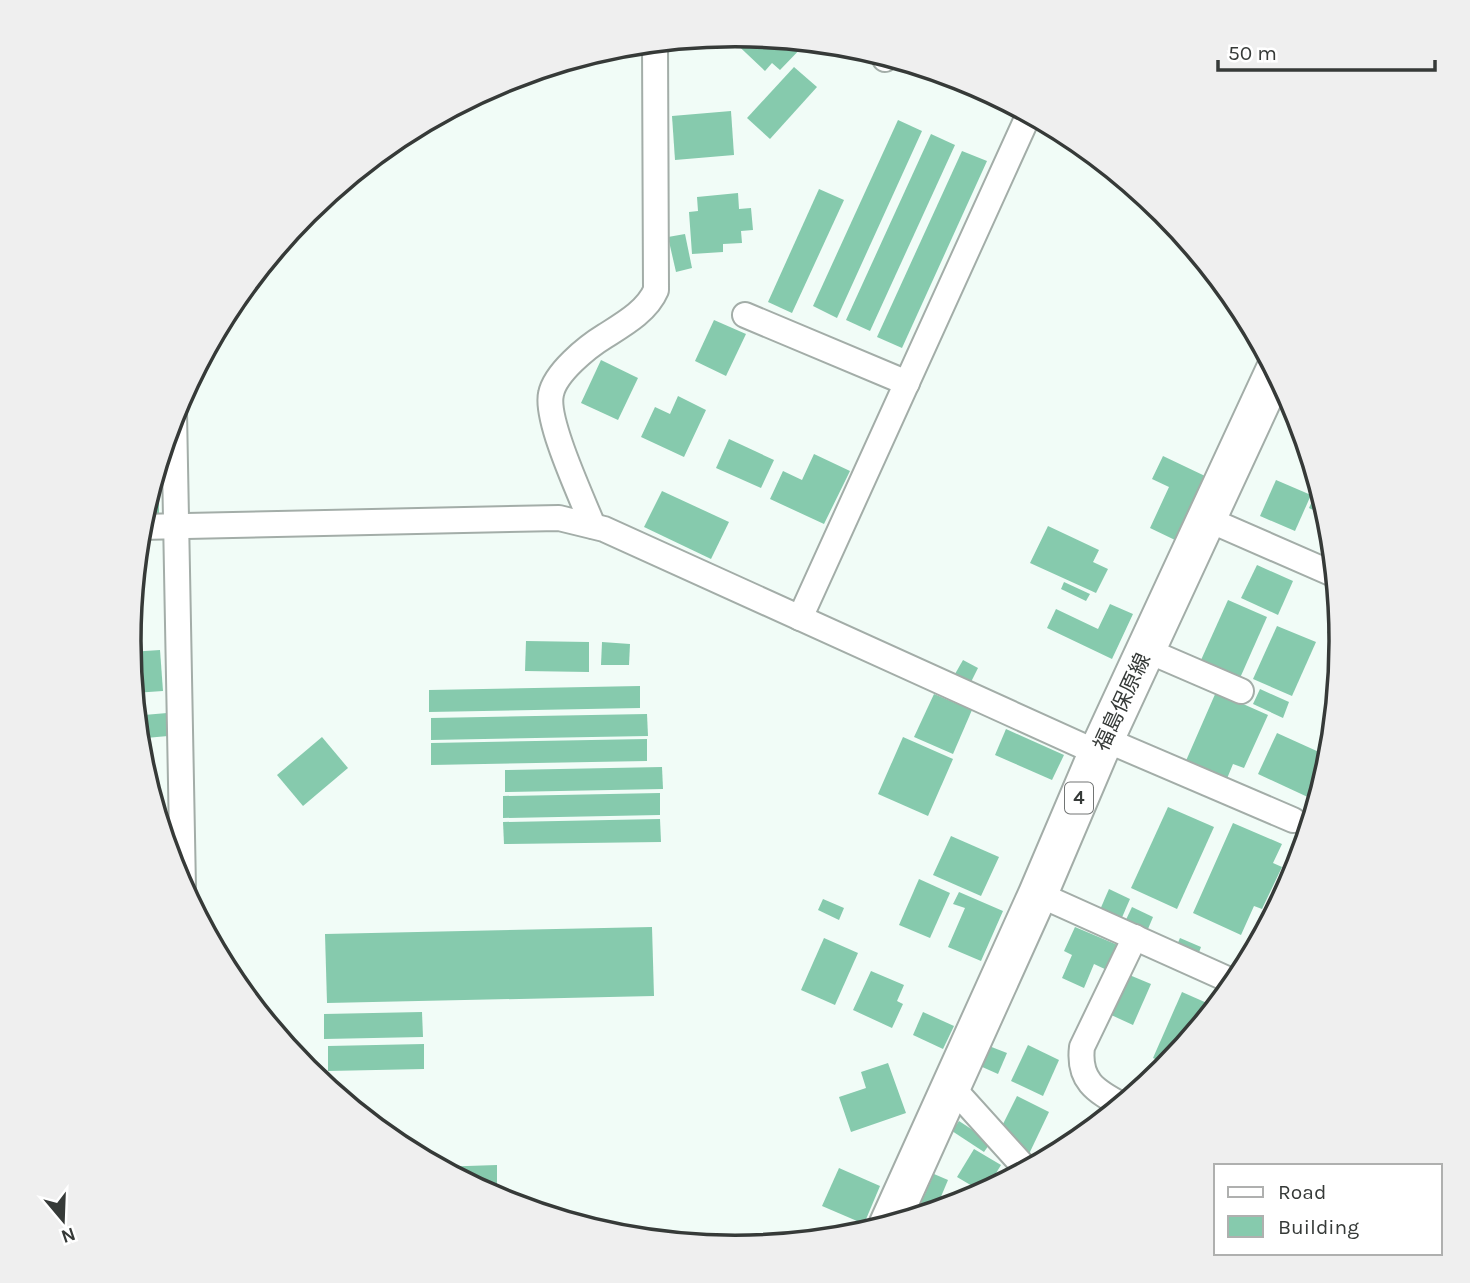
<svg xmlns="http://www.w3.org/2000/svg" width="1470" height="1283" font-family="Karla,'Noto Sans JP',sans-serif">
  <rect width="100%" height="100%" fill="#f1fcf7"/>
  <g fill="#86caad">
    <polygon points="735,35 807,42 780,70 772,63 765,71 728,36"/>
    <polygon points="720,37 720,38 667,51 667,42"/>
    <polygon points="794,67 817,87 770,139 747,118"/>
    <polygon points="731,111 734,155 675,160 672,116"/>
    <polygon points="898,120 922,131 837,318 813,306"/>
    <polygon points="931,134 955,145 870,331 846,320"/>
    <polygon points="962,151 987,161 902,348 877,337"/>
    <polygon points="819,189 844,200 792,313 768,302"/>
    <polygon points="738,193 739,209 751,208 753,230 741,231 742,243 723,244 723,252 692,254 689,212 698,211 697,197"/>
    <polygon points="685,234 692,268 676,272 668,237"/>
    <polygon points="714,320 746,334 726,376 695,361"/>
    <polygon points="601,360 638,378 618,420 581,403"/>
    <polygon points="678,396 706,410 684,457 641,437 655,407 670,414"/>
    <polygon points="729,439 774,460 761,488 716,468"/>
    <polygon points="814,454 850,471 824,524 770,499 783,471 802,480"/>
    <polygon points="1163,456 1205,476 1175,540 1150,528 1169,487 1152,479"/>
    <polygon points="1276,480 1311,495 1295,531 1260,516"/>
    <polygon points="152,483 159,483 159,516 142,516"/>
    <polygon points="662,491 729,522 711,559 644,527"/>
    <polygon points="1314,497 1323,502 1328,517 1309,508"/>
    <polygon points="1048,526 1099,550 1093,562 1108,569 1096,593 1030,563"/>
    <polygon points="1330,526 1331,535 1333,555 1320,549"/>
    <polygon points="1257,565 1293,581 1278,615 1241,598"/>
    <polygon points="1064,582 1090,594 1086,601 1061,589"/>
    <polygon points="1228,600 1267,617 1240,678 1201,660"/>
    <polygon points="1110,604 1133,614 1112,659 1047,628 1056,609 1098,629"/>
    <polygon points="1338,607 1340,625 1341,639 1327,633"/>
    <polygon points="1277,626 1316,642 1292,696 1253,679"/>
    <polygon points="526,641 589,642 589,672 525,671"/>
    <polygon points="602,642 630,644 629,665 601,665"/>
    <polygon points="160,650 163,691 134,693 130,652"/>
    <polygon points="963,660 978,668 971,682 955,674"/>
    <polygon points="640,686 640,708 429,712 429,690"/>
    <polygon points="1260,689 1289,702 1283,718 1253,704"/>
    <polygon points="1216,692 1268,715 1244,768 1233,764 1226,781 1185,763"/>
    <polygon points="934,694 972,710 953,754 914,737"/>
    <polygon points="167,713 168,736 146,738 144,715"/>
    <polygon points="647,714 648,736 431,740 431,718"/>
    <polygon points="1006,729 1064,755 1052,780 995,755"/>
    <polygon points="1277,733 1330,757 1312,799 1258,774"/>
    <polygon points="322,737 348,768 303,806 277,775"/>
    <polygon points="903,737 953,759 928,816 878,794"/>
    <polygon points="647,739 647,761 431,765 431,743"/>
    <polygon points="151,741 153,769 143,770 138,742"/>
    <polygon points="662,767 663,789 505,792 505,770"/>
    <polygon points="660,793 660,815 503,818 503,796"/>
    <polygon points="1168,807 1214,827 1177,909 1131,888"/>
    <polygon points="660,819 661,842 504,844 503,822"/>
    <polygon points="1233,823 1282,844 1273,863 1282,867 1262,909 1254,906 1241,935 1193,913"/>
    <polygon points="951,836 999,857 981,896 933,875"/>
    <polygon points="919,879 950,893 930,938 899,925"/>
    <polygon points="1109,889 1130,899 1120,922 1099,912"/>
    <polygon points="959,892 1003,911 981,961 948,947 965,908 953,904"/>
    <polygon points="823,899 844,908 839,920 818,910"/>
    <polygon points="1132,907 1153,917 1145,936 1123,926"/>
    <polygon points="652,927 654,996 327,1003 325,934"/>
    <polygon points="1075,927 1120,946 1109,971 1094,964 1084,988 1062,978 1072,955 1064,951"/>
    <polygon points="824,938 858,953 835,1005 801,990"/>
    <polygon points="1180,938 1201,947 1198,955 1177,945"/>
    <polygon points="871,971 904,985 897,1001 903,1004 892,1028 853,1010"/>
    <polygon points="1127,974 1151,984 1133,1025 1109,1014"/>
    <polygon points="1182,992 1216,1007 1168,1065 1153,1058"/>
    <polygon points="422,1012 423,1037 324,1039 324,1014"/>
    <polygon points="923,1012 954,1026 943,1049 913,1035"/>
    <polygon points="424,1044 424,1069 328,1071 328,1046"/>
    <polygon points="1028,1045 1059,1060 1043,1096 1011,1081"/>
    <polygon points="989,1046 1007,1053 998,1074 980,1066"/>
    <polygon points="888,1063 906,1113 851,1132 839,1097 866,1088 861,1072"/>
    <polygon points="1017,1096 1049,1112 1029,1154 1002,1126"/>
    <polygon points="959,1121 991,1142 984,1152 952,1131"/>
    <polygon points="974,1149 1001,1165 984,1193 957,1177"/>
    <polygon points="497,1165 497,1199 437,1167"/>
    <polygon points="839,1168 880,1186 864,1224 822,1206"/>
    <polygon points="1006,1168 1017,1174 996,1186"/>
    <polygon points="934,1174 948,1180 935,1211 920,1205"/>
    <polygon points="960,1192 972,1199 951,1207"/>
  </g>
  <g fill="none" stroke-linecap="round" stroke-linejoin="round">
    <g stroke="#a3ada8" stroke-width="28">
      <g id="street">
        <polyline points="884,56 885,59"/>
        <polyline points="745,315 907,383"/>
        <polyline points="174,412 183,889"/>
        <polyline points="1207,519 1333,574"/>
        <path d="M593,526C582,498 545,420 551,394C555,373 587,347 605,336C624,324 647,311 656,290L655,43"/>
        <polyline points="140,527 559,518 604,529 1098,753"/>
        <polyline points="800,618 1029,114"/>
        <polyline points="1146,650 1241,691"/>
        <polyline points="1104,739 1293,820"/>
        <polyline points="1038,894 1236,983"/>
        <polyline points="951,1086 1027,1170"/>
        <path d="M1122,1105C1095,1091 1078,1080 1082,1047L1135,937"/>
      </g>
    </g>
    <g stroke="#a3ada8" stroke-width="42">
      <polyline id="primary" points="888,1226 1038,894 1098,753 1275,371"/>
    </g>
    <use href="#street" stroke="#fff" stroke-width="24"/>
    <use href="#primary" stroke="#fff" stroke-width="38"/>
  </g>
  <g text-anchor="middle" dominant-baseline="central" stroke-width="6" stroke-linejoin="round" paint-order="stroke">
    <rect fill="#fff" stroke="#727574" stroke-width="2" x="1065" y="782.5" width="28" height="31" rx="5"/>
    <g font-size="19" font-weight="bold" fill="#363a38">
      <text x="1079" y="798">4</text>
    </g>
    <g font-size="21" fill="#363a38" stroke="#fff">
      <text transform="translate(1122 702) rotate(-65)">福島保原線</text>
    </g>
  </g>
  <path d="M0 0H1470V1283H0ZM141 641a594 594 0 1 1 1188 0a594 594 0 1 1-1188 0Z" fill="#efefef" fill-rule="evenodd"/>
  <path fill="none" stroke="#363a38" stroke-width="3.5" d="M141 641a594 594 0 1 1 1188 0a594 594 0 1 1-1188 0Z"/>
  <rect x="1214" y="1164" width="228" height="91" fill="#ffffff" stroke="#afb0af" stroke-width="2"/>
  <rect x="1228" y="1187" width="35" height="10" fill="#ffffff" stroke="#afb0af" stroke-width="2"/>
  <text x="1278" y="1199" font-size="21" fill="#363a38">Road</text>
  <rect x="1228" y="1216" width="35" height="21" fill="#86caad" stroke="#afb0af" stroke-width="2"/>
  <text x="1278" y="1234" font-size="21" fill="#363a38">Building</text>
  <g transform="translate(63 1220) rotate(161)" stroke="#ffffff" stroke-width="5" paint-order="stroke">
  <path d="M0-5L12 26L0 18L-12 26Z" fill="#363a38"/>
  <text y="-10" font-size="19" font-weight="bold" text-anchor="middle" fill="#363a38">N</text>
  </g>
  <path d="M1218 60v10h217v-10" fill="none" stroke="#363a38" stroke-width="3.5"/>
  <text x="1228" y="60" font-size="21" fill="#363a38" stroke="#ffffff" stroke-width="5" paint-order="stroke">50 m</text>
</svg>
